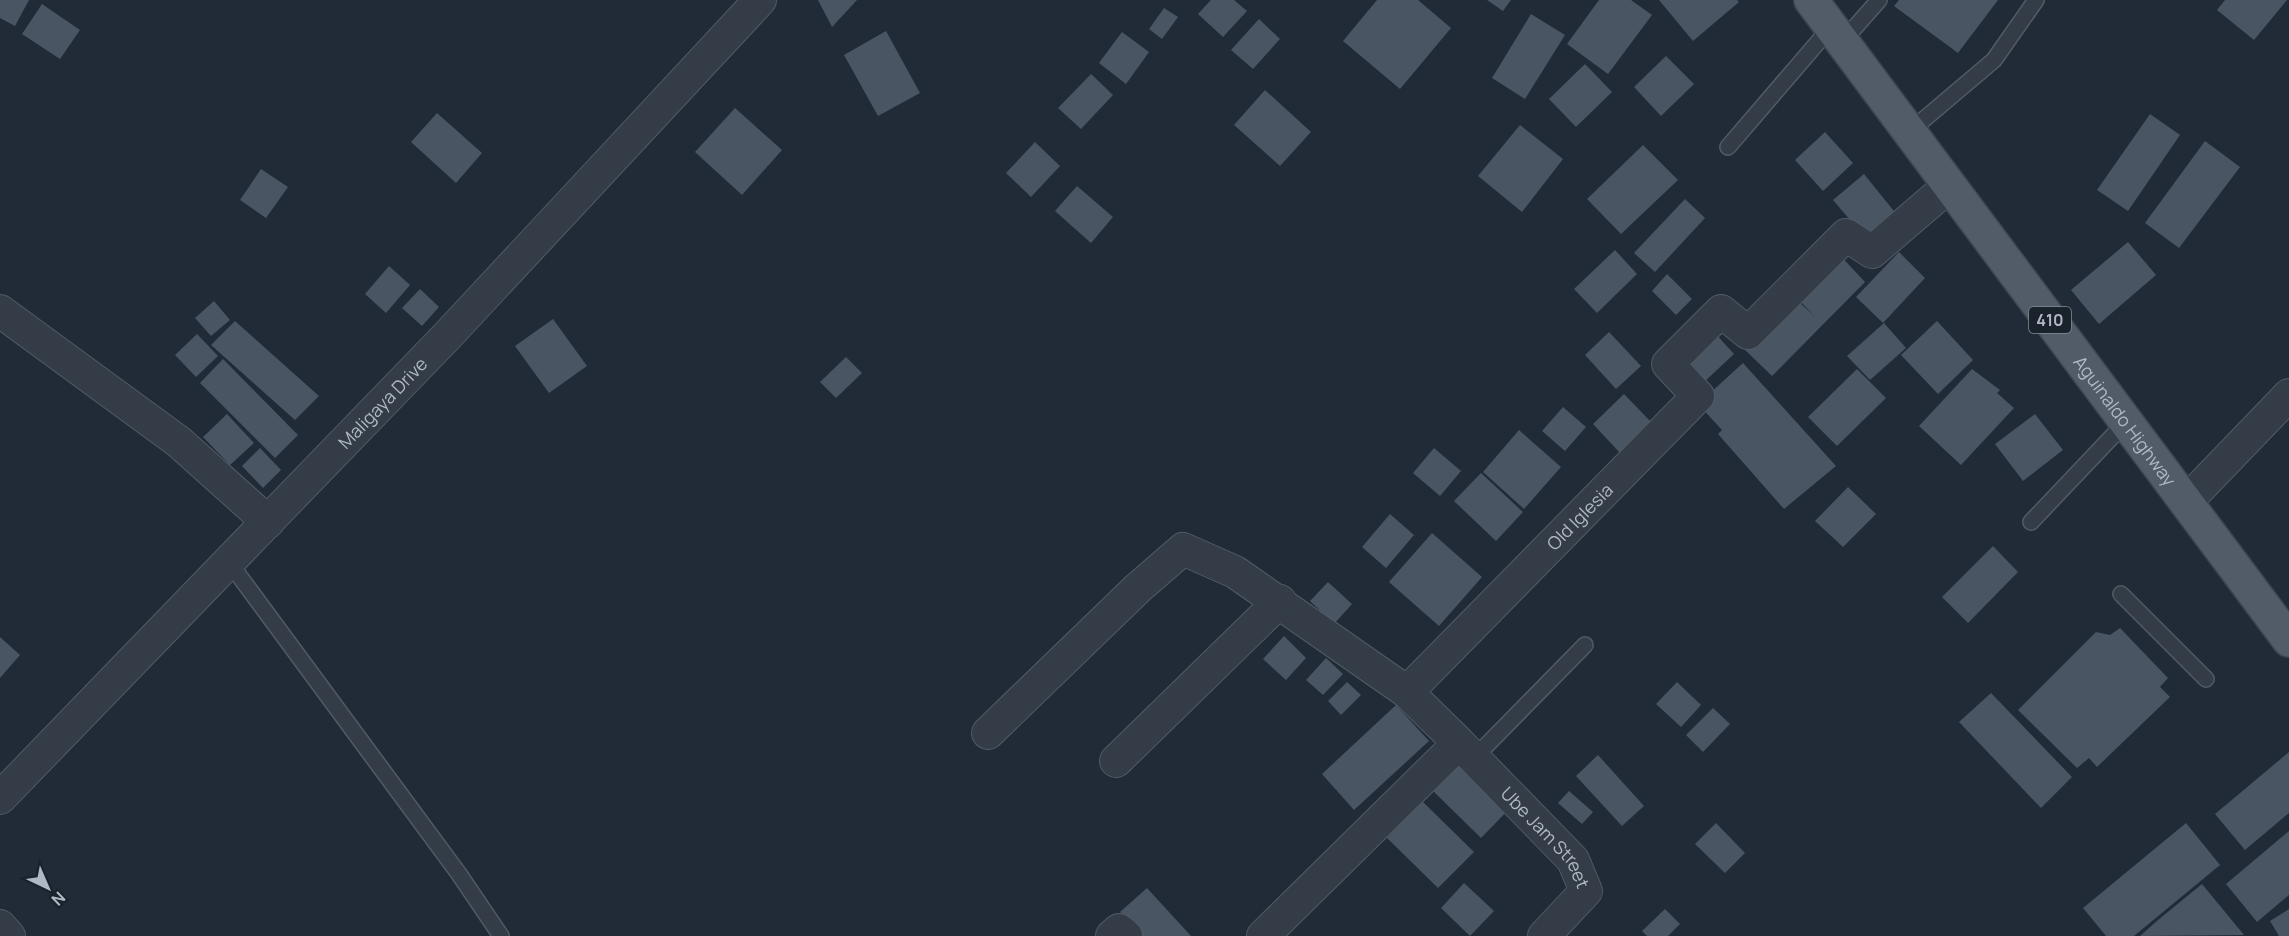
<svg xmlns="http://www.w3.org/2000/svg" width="2289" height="936" font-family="Manrope,sans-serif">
  <rect width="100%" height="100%" fill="#212b37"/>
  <g fill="#495563">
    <polygon points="0,0 29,0 15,26 0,18"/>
    <polygon points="818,0 857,0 832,27"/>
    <polygon points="1211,0 1234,0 1247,11 1223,37 1198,14"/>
    <polygon points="1377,0 1418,0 1451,28 1400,89 1343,41"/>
    <polygon points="1487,0 1511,0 1503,11"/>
    <polygon points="1599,0 1631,0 1652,15 1608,74 1567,44"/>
    <polygon points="1659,0 1737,0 1739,2 1693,41"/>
    <polygon points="1899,0 1998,0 1958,53 1894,6"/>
    <polygon points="2225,0 2287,0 2254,40 2217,10"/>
    <polygon points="42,4 80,30 60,59 22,34"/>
    <polygon points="1164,8 1178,17 1162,39 1149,29"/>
    <polygon points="1531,14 1565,35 1525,99 1492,78"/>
    <polygon points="1259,19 1280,39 1253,69 1231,50"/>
    <polygon points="886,31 920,93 878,116 844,55"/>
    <polygon points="1122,32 1149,52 1126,84 1099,63"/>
    <polygon points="1666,56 1694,84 1661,116 1634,87"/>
    <polygon points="1585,64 1612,92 1576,127 1549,99"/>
    <polygon points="1091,74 1113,95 1081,129 1058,108"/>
    <polygon points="1265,90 1311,132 1280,166 1234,125"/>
    <polygon points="735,108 782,150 742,195 695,152"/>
    <polygon points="437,113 482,153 456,183 411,142"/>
    <polygon points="2150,114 2180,135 2128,211 2097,190"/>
    <polygon points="1520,125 1563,159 1522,212 1478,176"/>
    <polygon points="1825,132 1853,163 1823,191 1795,160"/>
    <polygon points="2205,141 2240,167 2179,248 2145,223"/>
    <polygon points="1035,142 1060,166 1031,197 1006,173"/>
    <polygon points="1643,145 1678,180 1621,234 1587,199"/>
    <polygon points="261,169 288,187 266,218 240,200"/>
    <polygon points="1864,174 1898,216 1868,241 1833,200"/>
    <polygon points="1077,186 1113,217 1091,243 1055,211"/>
    <polygon points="1685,199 1705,218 1655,272 1634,253"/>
    <polygon points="2128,242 2156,275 2099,324 2071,290"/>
    <polygon points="1615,250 1637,274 1597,313 1574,289"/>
    <polygon points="1835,250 1865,282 1772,376 1742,347 1792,295 1814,316 1792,292"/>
    <polygon points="1899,252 1925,278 1883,323 1856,297"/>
    <polygon points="389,266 410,285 386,313 365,294"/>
    <polygon points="1667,274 1692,299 1676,315 1652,291"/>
    <polygon points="420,289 439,307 422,326 402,308"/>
    <polygon points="214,301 230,320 211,336 195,318"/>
    <polygon points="553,319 587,366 549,393 515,346"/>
    <polygon points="235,321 319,396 295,420 211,345"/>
    <polygon points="1937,321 1973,360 1938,394 1901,355"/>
    <polygon points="1884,323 1906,348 1870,380 1847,356"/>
    <polygon points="1713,331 1734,354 1704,382 1683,358"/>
    <polygon points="1609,332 1641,366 1616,389 1585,355"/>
    <polygon points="197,334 218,356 196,377 175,355"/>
    <polygon points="846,357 862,373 836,398 820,382"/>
    <polygon points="223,359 298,435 275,458 200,383"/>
    <polygon points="1743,363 1836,466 1784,509 1718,434 1722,430 1698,404"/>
    <polygon points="1857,369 1886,398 1837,446 1808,417"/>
    <polygon points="1972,369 2000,390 1997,393 2014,408 1961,465 1919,426"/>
    <polygon points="1624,394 1653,424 1621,454 1593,424"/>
    <polygon points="1563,407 1586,427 1565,451 1542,431"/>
    <polygon points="227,414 254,443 230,465 203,437"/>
    <polygon points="2035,414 2063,450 2023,481 1995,444"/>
    <polygon points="1519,430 1561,467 1524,509 1483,472"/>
    <polygon points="260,448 281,470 263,488 242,466"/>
    <polygon points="1434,448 1461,471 1440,496 1413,473"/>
    <polygon points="1481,473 1523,512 1496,541 1454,501"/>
    <polygon points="1848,487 1876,514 1843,547 1815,521"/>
    <polygon points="1390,514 1414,535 1386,568 1362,547"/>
    <polygon points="1432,533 1482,577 1439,626 1389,582"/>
    <polygon points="1993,546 2018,572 1968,623 1942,597"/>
    <polygon points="1328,582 1352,604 1334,624 1310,601"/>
    <polygon points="2120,628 2168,678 2160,687 2170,697 2097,767 2089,758 2077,768 2018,710 2096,632 2110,635"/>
    <polygon points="1284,636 1306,658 1286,680 1263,659"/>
    <polygon points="0,637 20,655 0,678"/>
    <polygon points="1326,658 1343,674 1323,695 1306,680"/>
    <polygon points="1347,682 1361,695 1341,715 1328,701"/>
    <polygon points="1677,682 1701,705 1681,727 1656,704"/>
    <polygon points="1991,693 2072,777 2041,808 1959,722"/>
    <polygon points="1396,705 1429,741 1354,810 1322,774"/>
    <polygon points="1713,708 1730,724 1703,752 1686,735"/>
    <polygon points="1458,752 1513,805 1481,838 1427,785"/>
    <polygon points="2289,752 2289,813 2245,850 2215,814"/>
    <polygon points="1598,755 1644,806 1622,826 1576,776"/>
    <polygon points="1569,791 1593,812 1582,824 1558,803"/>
    <polygon points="1422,801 1474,852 1438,888 1387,838"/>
    <polygon points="1716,823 1745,853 1725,873 1695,844"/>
    <polygon points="2186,823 2220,865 2134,936 2106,936 2083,908"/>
    <polygon points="2289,831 2289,895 2257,922 2226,884"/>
    <polygon points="1464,883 1494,911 1470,936 1441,908"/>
    <polygon points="2202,884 2244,935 2140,936 2158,920"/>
    <polygon points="1147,888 1191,936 1142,936 1120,912"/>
    <polygon points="1665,909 1680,924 1668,936 1647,936 1642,931"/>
    <polygon points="2289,909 2289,936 2279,936 2270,921"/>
  </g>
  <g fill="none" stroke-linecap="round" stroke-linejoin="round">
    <g stroke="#525b65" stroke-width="18">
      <g id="service">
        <polyline points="1842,42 1879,0"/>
        <polyline points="1909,132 1994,60 2036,0"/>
        <polyline points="1728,147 1831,27"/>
        <polyline points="2031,522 2125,423"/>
        <polyline points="229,562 459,874 501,936"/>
        <polyline points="2121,594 2206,679"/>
        <polyline points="1474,758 1585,645"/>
      </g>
    </g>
    <g stroke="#525b65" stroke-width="34">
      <g id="minor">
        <polyline points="0,311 179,442 268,522"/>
        <polyline points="2186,502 2289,395"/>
        <polyline points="988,733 1138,588 1183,549 1235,572 1407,692"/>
        <path id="s1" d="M1459,743L1573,860L1586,891L1544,936"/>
        <polyline points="1116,761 1280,601"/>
        <path id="s2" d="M0,798L448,335L760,0"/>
        <polyline points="0,926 9,936"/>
        <polyline points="1112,936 1119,930 1126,936"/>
        <path id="s3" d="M1263,936L1459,743L1407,692L1698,396L1668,364L1721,311L1748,333L1846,235L1872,252L1950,185"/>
      </g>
    </g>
    <g stroke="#3e4651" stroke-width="36">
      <g id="primary">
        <path id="s4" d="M1811,0L2289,640"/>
      </g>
    </g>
    <use href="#service" stroke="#343d47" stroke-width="15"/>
    <use href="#minor" stroke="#343d47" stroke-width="32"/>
    <use href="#primary" stroke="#525c68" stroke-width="33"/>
  </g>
  <g text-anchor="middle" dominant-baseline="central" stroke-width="6" stroke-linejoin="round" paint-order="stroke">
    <rect fill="#1a222c" stroke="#828b96" stroke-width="1.5" x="2029" y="307" width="42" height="26" rx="4.5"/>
    <g font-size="16" font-weight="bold" fill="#afb8c4">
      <text x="2050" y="320">410</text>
    </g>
    <g font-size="18" fill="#afb8c4" stroke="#1a222c">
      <text stroke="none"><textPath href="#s2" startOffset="550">Maligaya Drive</textPath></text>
      <text stroke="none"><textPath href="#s4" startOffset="525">Aguinaldo Highway</textPath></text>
      <text stroke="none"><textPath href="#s3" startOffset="594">Old Iglesia</textPath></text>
      <text stroke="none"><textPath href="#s1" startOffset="129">Ube Jam Street</textPath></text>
    </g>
  </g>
  <g transform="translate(48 888) rotate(136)" stroke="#1a222c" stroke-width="4.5" paint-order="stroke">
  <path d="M0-4.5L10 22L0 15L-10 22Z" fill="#afb8c4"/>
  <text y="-9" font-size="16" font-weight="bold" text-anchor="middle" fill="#afb8c4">N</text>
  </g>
</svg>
